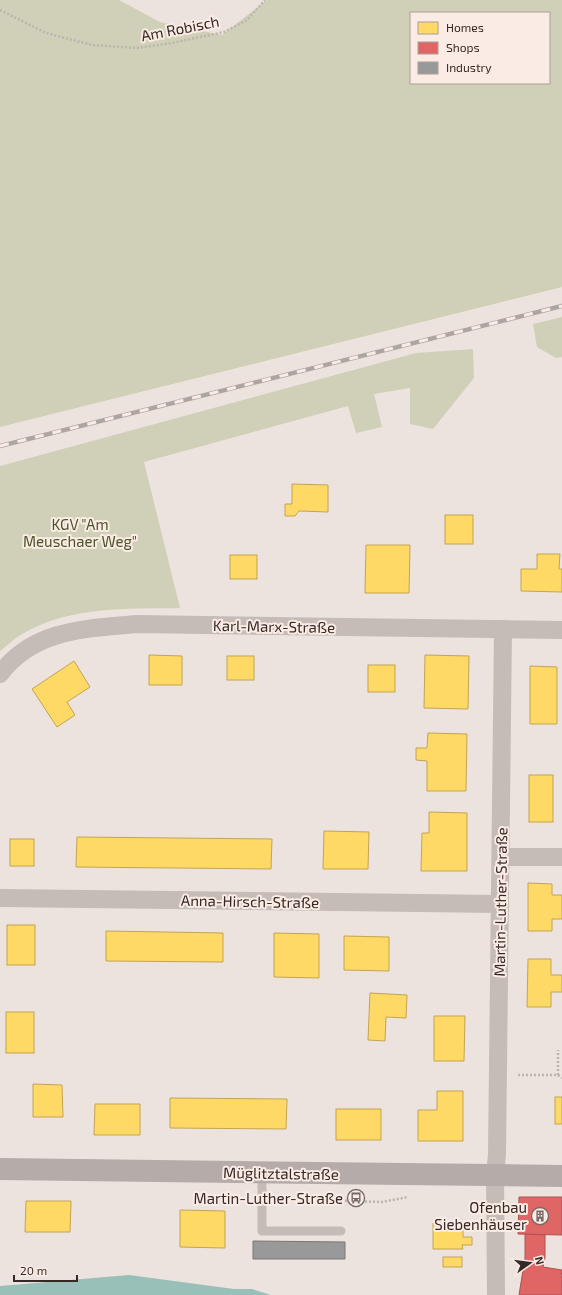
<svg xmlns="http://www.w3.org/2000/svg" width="562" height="1295" font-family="'Exo 2',sans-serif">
  <rect width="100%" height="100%" fill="#ece3de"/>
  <g fill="#d0d0b8" fill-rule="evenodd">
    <path d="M0,0H119L160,22L222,35L267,0H562V287L0,427ZM411,13H549V83H411Z"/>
    <polygon points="562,317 562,357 556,358 537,347 533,324"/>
    <path d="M473,349L474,378L433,429L410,424V388L374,394L382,427L356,433L348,406L144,462L180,608C127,609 71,606 24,633C16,637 8,645 0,651V466L416,353Z"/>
  </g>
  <polygon fill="#99bfb9" points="129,1275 234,1289 252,1289 271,1295 0,1295 0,1286"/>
  <g fill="#ffd966" stroke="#c2a453">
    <polygon points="292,484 328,485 328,512 299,511 295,516 285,516 285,504 292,504"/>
    <rect x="445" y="515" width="28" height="29"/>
    <polygon points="366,545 410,545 409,593 365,593"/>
    <polygon points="537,554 560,554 559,569 562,569 562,592 521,591 521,569 537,569"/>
    <rect x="230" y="555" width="27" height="24"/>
    <polygon points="149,655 182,656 182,685 149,685"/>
    <polygon points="425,655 469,656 468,709 424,708"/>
    <rect x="227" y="656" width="27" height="24"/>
    <polygon points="74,661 90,687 67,702 75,715 57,727 32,689"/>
    <rect x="368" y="665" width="27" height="27"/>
    <polygon points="530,666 557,667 557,724 530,724"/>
    <polygon points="428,733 467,734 466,791 427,791 427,761 416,760 416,748 427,748"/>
    <rect x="529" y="775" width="24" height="47"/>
    <polygon points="429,812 467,813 467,871 421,871 422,833 429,833"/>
    <polygon points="324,831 369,832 368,869 323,869"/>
    <polygon points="77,837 272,839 271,869 76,867"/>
    <rect x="10" y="839" width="24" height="27"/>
    <polygon points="528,883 552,884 552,895 562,895 562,919 552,919 552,931 528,931"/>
    <rect x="7" y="925" width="28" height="40"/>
    <polygon points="106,931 223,933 223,962 106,961"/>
    <polygon points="274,933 319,934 319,978 274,977"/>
    <polygon points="344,936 389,937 389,971 344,970"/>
    <polygon points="528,959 551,959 551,975 562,975 562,992 551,992 551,1007 527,1007"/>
    <polygon points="370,993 407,995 406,1018 386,1017 385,1041 368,1040"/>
    <rect x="6" y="1012" width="28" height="41"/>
    <polygon points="434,1016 465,1016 464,1061 434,1061"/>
    <polygon points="33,1084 62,1085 63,1117 33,1117"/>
    <polygon points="437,1091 463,1091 463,1141 418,1141 418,1110 437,1110"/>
    <rect x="555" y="1097" width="7" height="27"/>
    <polygon points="170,1098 287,1099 286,1129 170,1128"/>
    <polygon points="95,1104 140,1104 140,1135 94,1135"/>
    <rect x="336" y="1109" width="45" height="31"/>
    <polygon points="26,1201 71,1201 70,1232 25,1232"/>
    <polygon points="180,1210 225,1211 225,1248 180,1247"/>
    <polygon points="433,1223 463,1223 463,1237 472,1237 472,1245 462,1245 463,1249 433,1249"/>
    <rect x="443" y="1257" width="19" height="10"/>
  </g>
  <g fill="#e06666" stroke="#ad5353">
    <polygon points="519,1197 562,1197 562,1235 518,1234"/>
    <polygon points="525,1234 545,1235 545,1258 543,1267 562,1270 561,1277 562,1277 562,1295 519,1295 525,1258"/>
  </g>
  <polygon fill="#999" stroke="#7b7776" points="253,1241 345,1242 345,1259 253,1259"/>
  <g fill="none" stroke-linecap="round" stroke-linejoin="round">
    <g stroke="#bdb4b0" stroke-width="2.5" stroke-dasharray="2 2" stroke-linecap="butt">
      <polyline points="0,10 46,33 92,45 137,48 172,43 224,32 247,20 265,0"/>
      <polyline points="518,1075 558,1075 558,1050"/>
      <polyline points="558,1075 562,1078"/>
      <polyline points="310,1195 322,1200 382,1202 408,1197"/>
    </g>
    <polyline stroke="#c5bbb7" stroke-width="9" points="262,1173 262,1231 341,1231"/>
    <g stroke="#c5bbb7" stroke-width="18">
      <path d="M0,674C34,629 85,629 137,624L562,630"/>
      <polyline points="501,857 562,857"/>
      <polyline points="0,898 500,904"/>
      <polyline points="496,1295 495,1175 497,1154 503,629"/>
    </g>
    <polyline stroke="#b5aba8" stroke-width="22" points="0,1169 562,1176"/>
    <g stroke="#aca5a2" stroke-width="4.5">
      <polyline id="rail" points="0,446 562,306"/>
    </g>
    <use href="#rail" stroke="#faece4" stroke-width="3" stroke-dasharray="9" stroke-linecap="butt"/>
  </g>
  <defs>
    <g id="bus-ring" transform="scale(0.9)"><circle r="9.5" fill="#faece4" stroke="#756966" stroke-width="1.5"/><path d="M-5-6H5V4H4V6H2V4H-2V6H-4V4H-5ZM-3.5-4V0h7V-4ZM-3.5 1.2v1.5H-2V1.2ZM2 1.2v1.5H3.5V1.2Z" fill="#756966"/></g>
    <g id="building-ring" transform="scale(0.9)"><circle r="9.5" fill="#faece4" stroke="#756966" stroke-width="1.5"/><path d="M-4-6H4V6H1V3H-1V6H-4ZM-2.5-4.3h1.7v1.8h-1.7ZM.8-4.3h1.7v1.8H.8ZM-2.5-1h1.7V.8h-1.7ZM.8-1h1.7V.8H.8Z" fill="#756966"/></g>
  </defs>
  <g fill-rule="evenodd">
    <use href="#bus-ring" x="356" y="1198"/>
    <use href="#building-ring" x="540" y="1216"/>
  </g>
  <g text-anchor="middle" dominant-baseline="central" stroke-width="4" stroke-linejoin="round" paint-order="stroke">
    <g font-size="15" fill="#352826" stroke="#faece4">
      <text transform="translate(180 28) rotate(-11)">Am Robisch</text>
      <text transform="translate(274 626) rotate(1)">Karl-Marx-Straße</text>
      <text transform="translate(250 901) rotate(1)">Anna-Hirsch-Straße</text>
      <text transform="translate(500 902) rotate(-89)">Martin-Luther-Straße</text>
      <text transform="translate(281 1173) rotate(1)">Müglitztalstraße</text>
    </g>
    <g font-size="15" fill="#4c5429" stroke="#faece4">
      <text x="80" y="524">KGV "Am<tspan x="80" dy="17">Meuschaer Weg"</tspan></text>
    </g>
    <g font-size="15" fill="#352826" stroke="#faece4" text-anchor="end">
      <text x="343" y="1198">Martin-Luther-Straße</text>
      <text x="527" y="1207">Ofenbau<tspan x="527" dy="17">Siebenhäuser</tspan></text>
    </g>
  </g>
  <rect x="410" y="12" width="140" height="72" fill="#faece4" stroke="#ab9e98"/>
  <rect x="418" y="22" width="20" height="12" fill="#ffd966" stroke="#ab9e98"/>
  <text x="446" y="32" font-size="12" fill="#352826">Homes</text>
  <rect x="418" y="42" width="20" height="12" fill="#e06666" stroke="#ab9e98"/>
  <text x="446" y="52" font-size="12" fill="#352826">Shops</text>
  <rect x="418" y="62" width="20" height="12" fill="#999999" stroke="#ab9e98"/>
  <text x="446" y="72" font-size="12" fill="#352826">Industry</text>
  <g transform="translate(530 1263) rotate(76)" stroke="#faece4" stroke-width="3" paint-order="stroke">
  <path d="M0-3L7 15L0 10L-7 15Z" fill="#352826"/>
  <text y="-6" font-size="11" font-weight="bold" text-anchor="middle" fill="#352826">N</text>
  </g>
  <path d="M14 1275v6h63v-6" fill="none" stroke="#352826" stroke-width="2"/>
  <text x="20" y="1275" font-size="12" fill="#352826" stroke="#faece4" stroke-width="3" paint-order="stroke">20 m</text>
</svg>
